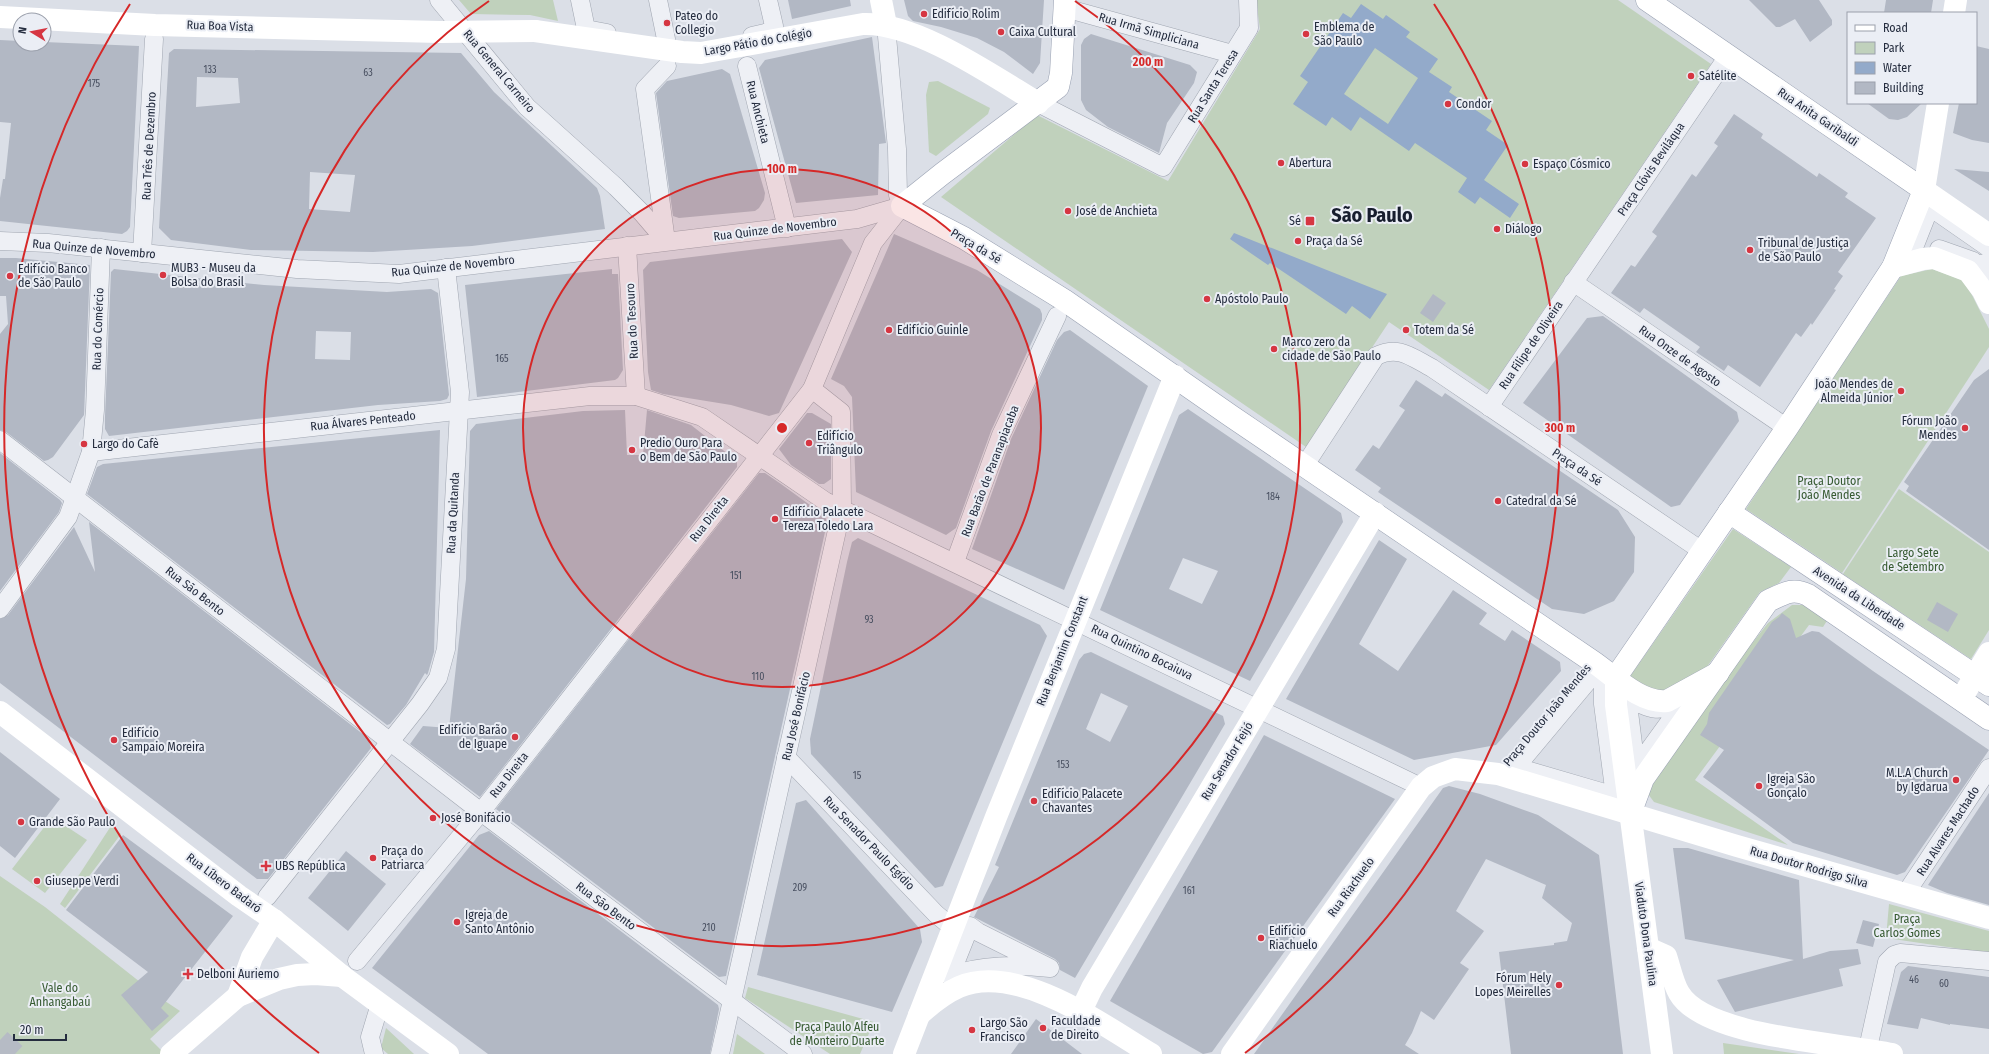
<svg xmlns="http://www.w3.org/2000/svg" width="1989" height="1054" font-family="'Fira Sans Condensed',sans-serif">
  <rect width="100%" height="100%" fill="#dbdfe7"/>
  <g fill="#c0d1bc">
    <polygon points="459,0 553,0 558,21 530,15 471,14"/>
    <polygon points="1256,0 1618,0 1711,64 1489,390 1389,322 1306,447 941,197 1037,115 1168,181 1260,29"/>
    <polygon points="938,81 990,108 988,114 936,156 929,152 926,95 929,82"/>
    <polygon points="1932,269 1962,280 1972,295 1989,329 1989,347 1842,573 1746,509 1901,276"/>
    <polygon points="1899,489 1989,552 1989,630 1971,659 1843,574"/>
    <polygon points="1733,529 1791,567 1779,583 1760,592 1704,671 1666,693 1655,693 1629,678"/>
    <polygon points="1792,605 1805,605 1830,616 1823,627 1809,625 1695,780 1788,845 1654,802 1648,794 1649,783 1682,733 1768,623"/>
    <polygon points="52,817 87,840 45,893 12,869"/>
    <polygon points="111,826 121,834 65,908 60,904"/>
    <polygon points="0,876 45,907 159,997 180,1011 150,1039 165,1054 0,1054"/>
    <polygon points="1889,904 1989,931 1989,953 1886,938"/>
    <polygon points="748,987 874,1022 860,1054 830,1054 745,998"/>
    <polygon points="386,1028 414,1054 388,1054 381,1048"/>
    <polygon points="737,1034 765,1054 733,1054"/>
    <polygon points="1723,1043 1799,1054 1724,1054"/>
  </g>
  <g fill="#93aaca" fill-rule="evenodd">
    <path d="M1361,4L1383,19L1386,15L1410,32L1406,37L1438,59L1429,72L1452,87L1449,92L1492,121L1486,130L1508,145L1484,180L1519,204L1510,218L1480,197L1475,204L1458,192L1467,178L1415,143L1409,151L1360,117L1351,131L1332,117L1326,126L1293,104L1308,82L1300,76L1343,13L1351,18ZM1375,48L1418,78L1388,124L1344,94Z"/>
    <polygon points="1234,233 1387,294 1370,319 1352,306 1346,314 1270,263 1268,265 1230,239"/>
  </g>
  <g fill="#b2b8c4" fill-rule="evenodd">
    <polygon points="788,0 850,0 851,6 792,19"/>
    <polygon points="904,0 1044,0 1040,63 1033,74 1004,52 977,38 941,27 913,21 908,16"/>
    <polygon points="1749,0 1819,0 1832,20 1832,25 1810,42 1795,19 1780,27 1776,27"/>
    <polygon points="1886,0 1933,0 1931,13 1884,13"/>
    <polygon points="1091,34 1190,65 1197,72 1194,83 1167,123 1159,153 1108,127 1086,110 1081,100 1081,45 1084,39"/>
    <polygon points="872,37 886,143 879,144 878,195 796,203 759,68 765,60"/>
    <polygon points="0,40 20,41 20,44 44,44 44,42 139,46 130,227 127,231 122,234 0,221 0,198 3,179 5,179 11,123 0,122"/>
    <polygon points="1976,46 1989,49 1989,143 1972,140 1953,133 1959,103 1976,103"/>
    <path d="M174,49L461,53L494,92L597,188L600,196L605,229L472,246L373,252L251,250L171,240L159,228L169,53ZM197,77L238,78L240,103L196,107ZM310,172L355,175L350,212L309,209Z"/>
    <polygon points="722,69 730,74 765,193 764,200 759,208 755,211 679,218 673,216 656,93 667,81"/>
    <polygon points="1867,103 1922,103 1907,117 1898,120 1889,119"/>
    <polygon points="1734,114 1763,134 1761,138 1817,177 1819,173 1848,193 1845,197 1876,218 1838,272 1843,276 1834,289 1836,290 1812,325 1811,323 1801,337 1796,333 1760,387 1728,365 1724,371 1696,352 1700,347 1644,308 1640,313 1611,293 1631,265 1635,267 1657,236 1652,232 1692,174 1696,177 1718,146 1714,143"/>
    <polygon points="1954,169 1989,172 1989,191"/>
    <polygon points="894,234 977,270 1040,309 1042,314 1042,320 991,431 956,528 946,535 856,492 852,397 844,386 831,379"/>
    <polygon points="842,239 852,252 779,413 769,416 731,405 663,394 651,390 648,372 643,270 650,262"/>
    <polygon points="0,258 16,258 90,265 84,415 53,457 48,460 44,461 6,432 0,430 0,334 8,324 6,296 0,296"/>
    <path d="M114,269L264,285L387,292L431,289L438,293L449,395L447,399L440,401L378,405L109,436L105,429V416L111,272ZM316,331L351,332L350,360L315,359Z"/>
    <polygon points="612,269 612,274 618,274 623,370 618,378 615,380 477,397 465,285"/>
    <polygon points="1433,294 1446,303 1433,322 1420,313"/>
    <polygon points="1603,316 1737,412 1739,421 1680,505 1671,507 1523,403 1587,318"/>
    <polygon points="1070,330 1148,386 1064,590 972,549 1011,439 1057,340 1064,332"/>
    <polygon points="1989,369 1989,550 1906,491 1909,486 1904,482 1974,380"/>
    <polygon points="1416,380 1442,397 1445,393 1618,510 1635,537 1634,572 1614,601 1584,614 1552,609 1378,492 1381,488 1355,470 1373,445 1379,449 1405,410 1399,406"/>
    <path d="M1188,409L1341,513L1343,522L1250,681L1100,610L1179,415ZM1183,558L1218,571L1202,604L1169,589Z"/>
    <polygon points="625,410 627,455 643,455 647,410 691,425 737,461 737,467 480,797 410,744 423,726 449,728 466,579 470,431 476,424 583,411"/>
    <polygon points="807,413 812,413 831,424 831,479 824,484 819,484 791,465 779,449"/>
    <polygon points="440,430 434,652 428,673 427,675 425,673 406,705 390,724 387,725 87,494 97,467 103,464"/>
    <polygon points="0,453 60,500 62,503 59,512 0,591"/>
    <polygon points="759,473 765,473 781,484 825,516 827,523 726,976 719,977 496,809"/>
    <polygon points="89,522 368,738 371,748 268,879 257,879 0,683 0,619 8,615 74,527 95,572"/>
    <polygon points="858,538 1040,625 1047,636 943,886 935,888 811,754 810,739 847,562 852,542"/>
    <polygon points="1379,540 1407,559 1359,644 1398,671 1453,590 1487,613 1479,624 1505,641 1512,630 1560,662 1561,671 1496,745 1414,760 1286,699"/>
    <polygon points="1937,602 1958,614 1948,632 1927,620"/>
    <polygon points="1782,613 1790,619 1796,638 1812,631 1819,632 1873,671 1989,750 1905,872 1897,875 1793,843 1703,777 1724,750 1700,735 1707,724 1709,713 1772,622 1779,617"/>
    <path d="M1091,652L1223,716L1225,724L1075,978L1060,970L1059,963L1055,959L974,917L999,867L995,865L1079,660L1084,654ZM1101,693L1128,706L1110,742L1086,729Z"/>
    <polygon points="1264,735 1395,799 1212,1052 1203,1054 1110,1001"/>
    <polygon points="0,752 60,799 15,858 0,846"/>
    <polygon points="1449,786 1480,794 1538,815 1599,855 1623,1054 1511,1054 1499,952 1554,945 1554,943 1567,941 1572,923 1542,898 1546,885 1486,859 1456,911 1484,931 1460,963 1469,969 1434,1020 1421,1011 1412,1033 1405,1045 1419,1054 1254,1054 1443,788"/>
    <polygon points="1989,793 1989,905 1947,893 1928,885"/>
    <polygon points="806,800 920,929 922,942 892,1012 757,975 796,803"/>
    <polygon points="489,831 718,1005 719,1009 710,1054 488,1054 372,968 479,835"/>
    <polygon points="123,835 233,916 161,1008 169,1016 152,1031 121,995 148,972 66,910"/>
    <polygon points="1673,848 1688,848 1799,880 1803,959 1830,951 1858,949 1861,964 1839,969 1843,986 1735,1012 1717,980 1794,960 1685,939"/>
    <polygon points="346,851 386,884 348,931 308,898"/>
    <polygon points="1863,920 1879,924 1873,947 1856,943"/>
    <polygon points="1908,966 1989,977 1989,1029 1950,1024 1950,1025 1921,1018 1918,1029 1887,1024 1901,972"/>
    <polygon points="1036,1019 1082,1054 1011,1054"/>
  </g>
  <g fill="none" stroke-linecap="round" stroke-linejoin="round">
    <polyline stroke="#b6bbc5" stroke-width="22" stroke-dasharray="22 11" stroke-linecap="butt" points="0,1040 15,1054"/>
    <g stroke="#a0a6b1" stroke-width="19">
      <g id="street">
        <polyline points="439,0 527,107 616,187 642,213 666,241"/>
        <polyline points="580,0 586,29 607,33"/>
        <polyline points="658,0 666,39"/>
        <polyline points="1065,8 1232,54"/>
        <polyline points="886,25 897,149 898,195 902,206"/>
        <polyline points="752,36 773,31 774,26 768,0"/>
        <polyline points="747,66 787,228"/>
        <polyline points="1038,103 1163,167 1249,28 1248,0"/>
        <polyline points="0,241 48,243 297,269 399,274 857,219 902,206"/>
        <polyline points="666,241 645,89 667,66"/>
        <polyline points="627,246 636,396"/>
        <polyline points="1939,249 1973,261 1978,265 1989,262"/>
        <polyline points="1913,250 1930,207 1989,248"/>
        <polyline points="142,253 154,39"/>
        <polyline points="1989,276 1988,277 1989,279"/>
        <polyline points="1573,282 1787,428"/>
        <polyline points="1489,407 1728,56"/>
        <polyline points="0,440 481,812 803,1054"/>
        <polyline points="91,452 590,396 636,396 702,417 825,501 1421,787"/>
        <path d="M1305,465L1376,356C1399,345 1411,357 1432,368L1702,551"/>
        <polyline points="955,562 1001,435 1057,316"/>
        <polyline points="0,609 68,517 91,452 95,410 101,248"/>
        <polygon points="1593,675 1603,683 1603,704 1615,796 1516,767"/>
        <path d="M1627,696C1652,712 1659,713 1686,699L1636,768Z"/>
        <polyline points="786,757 936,914 953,928"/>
        <polyline points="1906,893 1989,768"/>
        <polyline points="267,897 420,704 438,678 446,649 460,392 446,268"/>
        <path d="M970,926L978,932L1050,968C1016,965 982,964 950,976Z"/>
        <polyline points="357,961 481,812 812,389 873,243 902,206"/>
        <polyline points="1868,1048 1887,962 1894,955 1900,953 1989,961"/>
        <polyline points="374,1054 370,1037 380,1004"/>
        <polyline points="720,1054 842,508 841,412 812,389"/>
      </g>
    </g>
    <g stroke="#9aa2b3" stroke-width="23">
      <g id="primary">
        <path d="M1065,0L1061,73L1058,87L942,174L902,206L964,238L1064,300L1231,416L1592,661C1613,675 1640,704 1667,701L1718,673"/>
        <polyline points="1729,512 1989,685"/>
        <polyline points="1616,677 1787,428 1893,267 1924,190 1647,0"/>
        <path d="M1630,814L1643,779L1768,601C1783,594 1792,587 1808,595L1989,719"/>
      </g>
    </g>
    <use href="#street" stroke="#eef0f5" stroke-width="18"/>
    <g stroke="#fff" stroke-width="22">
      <polyline points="881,0 886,25"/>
      <polyline points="1954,13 1956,0"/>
      <polyline points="0,17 155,25 440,32"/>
      <path d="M535,31L682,52L701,53L863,24C916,22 993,76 1038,103"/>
      <polyline points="1938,103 1924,190 1989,235"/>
      <polyline points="1893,267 1923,259 1934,258 1968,271 1983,291 1989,303"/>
      <polyline points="1616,677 1616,705 1662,1054"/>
      <polyline points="1961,699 1989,653"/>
      <polyline points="0,712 239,896 274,920 342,976 448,1054"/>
      <path d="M1648,948L1666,956C1670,968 1673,983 1679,993C1705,1038 1843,1043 1892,1054"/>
      <polyline points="238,996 252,957 274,920"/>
      <polyline points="1081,1011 1092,988 1375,513"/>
      <path d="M919,1015C931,1004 943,994 959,987C1017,962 1103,1025 1151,1054"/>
      <polyline points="171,1054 238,996 279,979 297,975 315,974 342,976"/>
      <polyline points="904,1054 996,817 1175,376"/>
      <polyline points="1232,1054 1421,787 1433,777 1455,769 1498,774 1737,846 1989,918"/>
    </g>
    <use href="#primary" stroke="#fff" stroke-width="22"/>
    <polyline stroke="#fff" stroke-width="22" points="440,32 535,31"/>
  </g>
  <circle cx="782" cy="428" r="259" fill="#d62828" fill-opacity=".12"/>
  <g fill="none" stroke="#d62828" stroke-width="2">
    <circle cx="782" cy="428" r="259"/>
    <path d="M1075 1A518 518 0 1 1 489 1"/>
    <path d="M319 1053A778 778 0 0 1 130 4M1434 4A778 778 0 0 1 1245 1053"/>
  </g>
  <g fill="#d63642" stroke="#ebeef5" stroke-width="1.5">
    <circle cx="924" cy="14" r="4"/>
    <circle cx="667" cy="23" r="4"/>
    <circle cx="1001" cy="32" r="4"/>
    <circle cx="1306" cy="34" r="4"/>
    <circle cx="1691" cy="76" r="4"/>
    <circle cx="1448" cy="104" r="4"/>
    <circle cx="1281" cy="163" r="4"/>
    <circle cx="1525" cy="164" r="4"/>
    <circle cx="1068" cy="211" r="4"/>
    <rect x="1305" y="216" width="10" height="10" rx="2"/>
    <circle cx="1497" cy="229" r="4"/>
    <circle cx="1298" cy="241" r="4"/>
    <circle cx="1750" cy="250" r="4"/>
    <circle cx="163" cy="275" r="4"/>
    <circle cx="10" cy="276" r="4"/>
    <circle cx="1207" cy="299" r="4"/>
    <circle cx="889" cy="330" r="4"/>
    <circle cx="1406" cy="330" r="4"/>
    <circle cx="1274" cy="349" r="4"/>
    <circle cx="1901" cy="391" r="4"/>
    <circle cx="1965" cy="428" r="4"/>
    <circle cx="809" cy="443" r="4"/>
    <circle cx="84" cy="444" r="4"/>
    <circle cx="632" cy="450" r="4"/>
    <circle cx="1498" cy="501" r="4"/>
    <circle cx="775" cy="519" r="4"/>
    <circle cx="515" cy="737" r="4"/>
    <circle cx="114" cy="740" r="4"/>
    <circle cx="1956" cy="780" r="4"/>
    <circle cx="1759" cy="786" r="4"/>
    <circle cx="1034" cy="801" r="4"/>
    <circle cx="433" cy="818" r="4"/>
    <circle cx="21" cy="822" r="4"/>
    <circle cx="373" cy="858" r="4"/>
    <path d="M264 860h4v4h4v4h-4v4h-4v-4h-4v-4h4z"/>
    <circle cx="37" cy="881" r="4"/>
    <circle cx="457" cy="922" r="4"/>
    <circle cx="1261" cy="938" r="4"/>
    <path d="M186 968h4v4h4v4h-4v4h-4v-4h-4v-4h4z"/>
    <circle cx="1559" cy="985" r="4"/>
    <circle cx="1043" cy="1028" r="4"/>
    <circle cx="972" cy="1030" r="4"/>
  </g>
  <g text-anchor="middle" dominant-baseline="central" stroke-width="4" stroke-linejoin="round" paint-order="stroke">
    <g font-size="10" fill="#484f60">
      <text x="210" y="70">133</text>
      <text x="368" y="73">63</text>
      <text x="94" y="84">175</text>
      <text x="502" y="359">165</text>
      <text x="1273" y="497">184</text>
      <text x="736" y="576">151</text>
      <text x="869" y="620">93</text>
      <text x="758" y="677">110</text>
      <text x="1063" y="765">153</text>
      <text x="857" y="776">15</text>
      <text x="800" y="888">209</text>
      <text x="1189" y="891">161</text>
      <text x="709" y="928">210</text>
      <text x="1914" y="980">46</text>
      <text x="1944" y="984">60</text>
    </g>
    <g font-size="12" fill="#242c3e" stroke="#ebeef5" text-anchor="start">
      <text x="932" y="14">Edifício Rolim</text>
      <text x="675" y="16">Pateo do<tspan x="675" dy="14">Collegio</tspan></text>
      <text x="1314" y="27">Emblema de<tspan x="1314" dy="14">São Paulo</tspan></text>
      <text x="1009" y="32">Caixa Cultural</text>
      <text x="1699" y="76">Satélite</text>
      <text x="1456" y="104">Condor</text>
      <text x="1289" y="163">Abertura</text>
      <text x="1533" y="164">Espaço Cósmico</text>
      <text x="1076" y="211">José de Anchieta</text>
      <text x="1301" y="221" text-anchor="end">Sé</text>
      <text x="1505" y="229">Diálogo</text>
      <text x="1306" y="241">Praça da Sé</text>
      <text x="1758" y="243">Tribunal de Justiça<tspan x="1758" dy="14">de São Paulo</tspan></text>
      <text x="171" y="268">MUB3 - Museu da<tspan x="171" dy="14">Bolsa do Brasil</tspan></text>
      <text x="18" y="269">Edifício Banco<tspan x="18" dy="14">de São Paulo</tspan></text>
      <text x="1215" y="299">Apóstolo Paulo</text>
      <text x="897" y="330">Edifício Guinle</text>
      <text x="1414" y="330">Totem da Sé</text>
      <text x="1282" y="342">Marco zero da<tspan x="1282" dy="14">cidade de São Paulo</tspan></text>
      <text x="1893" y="384" text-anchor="end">João Mendes de<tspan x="1893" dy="14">Almeida Júnior</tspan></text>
      <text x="1957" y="421" text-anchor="end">Fórum João<tspan x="1957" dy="14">Mendes</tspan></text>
      <text x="817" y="436">Edifício<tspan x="817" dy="14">Triângulo</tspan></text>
      <text x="640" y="443">Predio Ouro Para<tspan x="640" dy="14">o Bem de São Paulo</tspan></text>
      <text x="92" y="444">Largo do Cafè</text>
      <text x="1506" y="501">Catedral da Sé</text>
      <text x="783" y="512">Edifício Palacete<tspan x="783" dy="14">Tereza Toledo Lara</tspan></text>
      <text x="507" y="730" text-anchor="end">Edifício Barão<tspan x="507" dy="14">de Iguape</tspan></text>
      <text x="122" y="733">Edifício<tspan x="122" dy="14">Sampaio Moreira</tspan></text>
      <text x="1948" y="773" text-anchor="end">M.L.A Church<tspan x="1948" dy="14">by Igdarua</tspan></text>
      <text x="1767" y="779">Igreja São<tspan x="1767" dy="14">Gonçalo</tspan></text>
      <text x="1042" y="794">Edifício Palacete<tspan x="1042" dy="14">Chavantes</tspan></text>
      <text x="441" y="818">José Bonifácio</text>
      <text x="29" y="822">Grande São Paulo</text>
      <text x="381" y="851">Praça do<tspan x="381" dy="14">Patriarca</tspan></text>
      <text x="275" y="866">UBS República</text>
      <text x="45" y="881">Giuseppe Verdi</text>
      <text x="465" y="915">Igreja de<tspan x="465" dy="14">Santo Antônio</tspan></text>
      <text x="1269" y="931">Edifício<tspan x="1269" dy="14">Riachuelo</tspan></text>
      <text x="197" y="974">Delboni Auriemo</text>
      <text x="1551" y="978" text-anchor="end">Fórum Hely<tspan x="1551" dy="14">Lopes Meirelles</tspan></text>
      <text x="1051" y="1021">Faculdade<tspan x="1051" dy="14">de Direito</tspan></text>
      <text x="980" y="1023">Largo São<tspan x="980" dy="14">Francisco</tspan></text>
    </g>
    <g font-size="12" fill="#242c3e" stroke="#ebeef5">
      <text transform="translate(220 26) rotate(2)">Rua Boa Vista</text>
      <text transform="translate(1149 31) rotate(16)">Rua Irmã Simpliciana</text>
      <text transform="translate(758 42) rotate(-10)">Largo Pátio do Colégio</text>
      <text transform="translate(499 71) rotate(50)">Rua General Carneiro</text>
      <text transform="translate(1213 86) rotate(-58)">Rua Santa Teresa</text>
      <text transform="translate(758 112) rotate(76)">Rua Anchieta</text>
      <text transform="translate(1818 117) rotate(34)">Rua Anita Garibaldi</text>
      <text transform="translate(149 146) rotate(-87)">Rua Três de Dezembro</text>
      <text transform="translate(1651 169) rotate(-56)">Praça Clóvis Beviláqua</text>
      <text transform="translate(775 229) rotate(-7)">Rua Quinze de Novembro</text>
      <text transform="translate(976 246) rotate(31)">Praça da Sé</text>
      <text transform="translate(94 249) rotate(5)">Rua Quinze de Novembro</text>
      <text transform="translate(453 266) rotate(-6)">Rua Quinze de Novembro</text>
      <text transform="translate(632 321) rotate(-93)">Rua do Tesouro</text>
      <text transform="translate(98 329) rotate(-88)">Rua do Comércio</text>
      <text transform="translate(1531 345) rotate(-56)">Rua Filipe de Oliveira</text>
      <text transform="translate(1680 356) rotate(35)">Rua Onze de Agosto</text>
      <text transform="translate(363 421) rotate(-6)">Rua Álvares Penteado</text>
      <text transform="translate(1577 467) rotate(34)">Praça da Sé</text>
      <text transform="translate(990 471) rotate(-69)">Rua Barão de Paranapiacaba</text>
      <text transform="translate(453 513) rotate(-87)">Rua da Quitanda</text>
      <text transform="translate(709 519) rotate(-52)">Rua Direita</text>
      <text transform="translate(195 591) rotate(38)">Rua São Bento</text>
      <text transform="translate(1859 598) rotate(33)">Avenida da Liberdade</text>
      <text transform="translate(1062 651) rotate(-68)">Rua Benjamim Constant</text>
      <text transform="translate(1142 652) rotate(26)">Rua Quintino Bocaiuva</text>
      <text transform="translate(1547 715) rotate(-50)">Praça Doutor João Mendes</text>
      <text transform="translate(796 716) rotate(-77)">Rua José Bonifácio</text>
      <text transform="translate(1227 761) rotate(-59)">Rua Senador Feijó</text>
      <text transform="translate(509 775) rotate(-52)">Rua Direita</text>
      <text transform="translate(1948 831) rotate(-57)">Rua Alvares Machado</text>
      <text transform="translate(869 843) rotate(46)">Rua Senador Paulo Egídio</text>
      <text transform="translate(1809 867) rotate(16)">Rua Doutor Rodrigo Silva</text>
      <text transform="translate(224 883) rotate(37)">Rua Líbero Badaró</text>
      <text transform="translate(1351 887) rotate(-54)">Rua Riachuelo</text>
      <text transform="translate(606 906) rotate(37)">Rua São Bento</text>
      <text transform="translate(1646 934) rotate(82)">Viaduto Dona Paulina</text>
    </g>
    <g font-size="12" fill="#365a31" stroke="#ebeef5">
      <text x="1829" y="481">Praça Doutor<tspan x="1829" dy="14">João Mendes</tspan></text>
      <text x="1913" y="553">Largo Sete<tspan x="1913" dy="14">de Setembro</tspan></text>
      <text x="1907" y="919">Praça<tspan x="1907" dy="14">Carlos Gomes</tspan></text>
      <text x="60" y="988">Vale do<tspan x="60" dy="14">Anhangabaú</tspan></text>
      <text x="837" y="1027">Praça Paulo Alfeu<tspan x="837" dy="14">de Monteiro Duarte</tspan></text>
    </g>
    <g font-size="20" font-weight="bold" fill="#171d2e" stroke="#ebeef5">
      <text x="1372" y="215">São Paulo</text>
    </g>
  </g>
  <circle cx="782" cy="428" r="6" fill="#d62828" stroke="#ebeef5" stroke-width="2"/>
  <g font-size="12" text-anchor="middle" font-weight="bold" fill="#d62828" stroke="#ebeef5" stroke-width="4" stroke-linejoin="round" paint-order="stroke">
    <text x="1148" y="66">200 m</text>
    <text x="782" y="173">100 m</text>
    <text x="1560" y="432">300 m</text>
  </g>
  <rect x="1847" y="12" width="130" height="92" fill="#ebeef5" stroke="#9ba0ac"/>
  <rect x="1855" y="25" width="20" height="6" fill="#ffffff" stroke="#9ba0ac"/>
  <text x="1883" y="32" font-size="12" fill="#242c3e">Road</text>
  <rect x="1855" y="42" width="20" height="12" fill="#c0d1bc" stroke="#9ba0ac"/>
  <text x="1883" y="52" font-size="12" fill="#242c3e">Park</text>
  <rect x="1855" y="62" width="20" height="12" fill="#93aaca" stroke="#9ba0ac"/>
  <text x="1883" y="72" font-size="12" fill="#242c3e">Water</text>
  <rect x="1855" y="82" width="20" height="12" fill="#b2b8c4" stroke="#9ba0ac"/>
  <text x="1883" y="92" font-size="12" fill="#242c3e">Building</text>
  <g transform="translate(32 32) rotate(280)"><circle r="19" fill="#ebeef5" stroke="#9ba0ac"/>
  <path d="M0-3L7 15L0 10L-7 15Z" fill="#d63642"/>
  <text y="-6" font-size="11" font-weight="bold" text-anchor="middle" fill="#242c3e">N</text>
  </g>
  <path d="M14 1034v6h52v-6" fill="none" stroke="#242c3e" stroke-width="2"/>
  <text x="20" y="1034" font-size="12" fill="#242c3e" stroke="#ebeef5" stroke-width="3" paint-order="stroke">20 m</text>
</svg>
